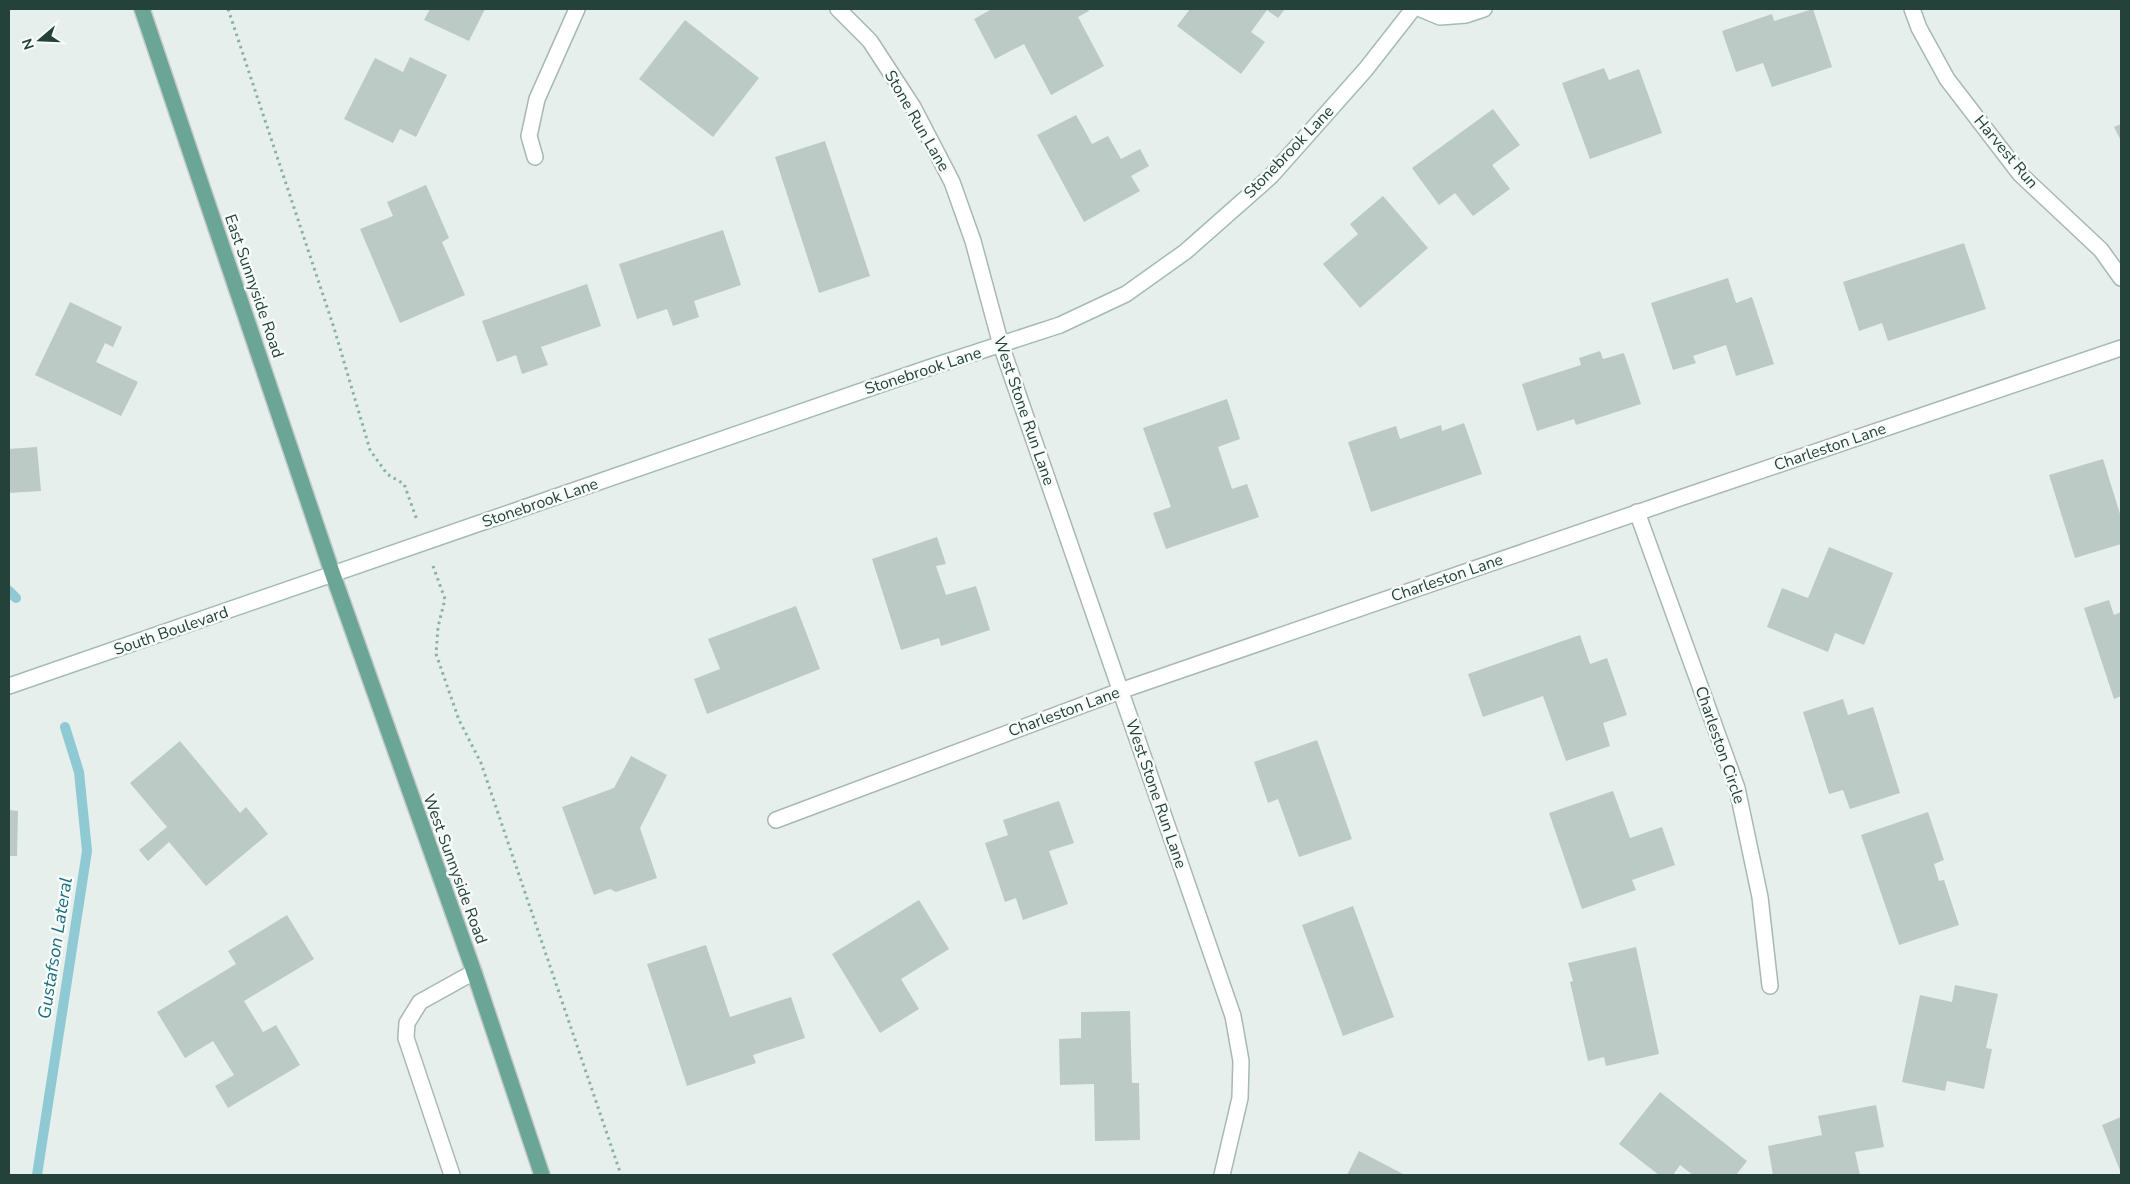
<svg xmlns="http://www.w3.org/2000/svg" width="2130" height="1184" font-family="'Nunito Sans',sans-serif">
  <rect width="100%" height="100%" fill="#e6efeb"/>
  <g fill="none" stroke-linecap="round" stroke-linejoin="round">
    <g stroke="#8ec9d4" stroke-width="10">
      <polyline points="9,591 16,598"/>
      <polyline points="37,1175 87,851 79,772 65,727"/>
    </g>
  </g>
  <g fill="#bbcac4">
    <polygon points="430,9 485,9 469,41 424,20"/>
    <polygon points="992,9 1088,9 1089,11 1078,17 1104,66 1051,95 1024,44 995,59 974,19"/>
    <polygon points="1190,9 1285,9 1278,18 1267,10 1251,32 1265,42 1241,74 1177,26"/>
    <polygon points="1813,9 1832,67 1772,87 1763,63 1736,72 1722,31 1772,14 1774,21"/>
    <polygon points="685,20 759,78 713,137 639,79"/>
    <polygon points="410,57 447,75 416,137 400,129 393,143 344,119 375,58 403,72"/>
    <polygon points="1604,68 1609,80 1639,69 1662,133 1590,159 1562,83"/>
    <polygon points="1493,109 1520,145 1492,165 1510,189 1473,216 1455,193 1439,205 1412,168"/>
    <polygon points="1076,115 1092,144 1108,136 1121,159 1140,149 1149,166 1131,176 1140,191 1084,222 1037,135"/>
    <polygon points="2121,124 2121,141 2114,127"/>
    <polygon points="825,141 870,276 819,293 775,157"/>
    <polygon points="426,185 449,238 442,242 465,295 400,323 360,229 393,216 387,202"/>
    <polygon points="1383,196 1428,248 1360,308 1323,264 1358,234 1350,224"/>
    <polygon points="723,230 741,285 694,301 699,317 673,326 667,309 637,319 619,264"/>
    <polygon points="1964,243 1986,309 1888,341 1882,323 1859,331 1843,282"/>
    <polygon points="1728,278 1736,303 1752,297 1774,364 1736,376 1726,345 1693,356 1696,363 1673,370 1651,303"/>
    <polygon points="587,284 601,326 541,347 548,365 522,374 516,355 497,362 482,321"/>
    <polygon points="70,302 122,327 113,347 105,343 96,362 138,382 121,416 35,375"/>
    <polygon points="1600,351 1603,359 1624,353 1641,404 1576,425 1574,419 1537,431 1522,384 1581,365 1579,358"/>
    <polygon points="1227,399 1240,439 1218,447 1232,489 1247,484 1259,517 1166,549 1153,513 1171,507 1143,428"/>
    <polygon points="1464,423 1482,474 1371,512 1348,442 1396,426 1400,439 1441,425 1442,431"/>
    <polygon points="37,447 41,491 9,493 9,449"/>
    <polygon points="2103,459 2121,517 2121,544 2075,558 2049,475"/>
    <polygon points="937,537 946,564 936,566 946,595 976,586 990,630 941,646 939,638 901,650 872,559"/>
    <polygon points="1829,547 1893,573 1864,645 1835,633 1828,652 1767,627 1782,588 1808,598"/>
    <polygon points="2109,600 2114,615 2121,612 2121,696 2114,699 2084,608"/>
    <polygon points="796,606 820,669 707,714 694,679 720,669 708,639"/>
    <polygon points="1580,635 1590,664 1607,658 1627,715 1603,723 1610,746 1566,761 1543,696 1483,717 1468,674"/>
    <polygon points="1843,699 1848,715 1873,707 1900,793 1850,809 1843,790 1829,794 1803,712"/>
    <polygon points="1317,740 1352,839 1299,857 1278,799 1268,803 1254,762"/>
    <polygon points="180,741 240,813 246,807 268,834 206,886 169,842 148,861 139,850 167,827 130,783"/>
    <polygon points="631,756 667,775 640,828 657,878 616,892 610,889 594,895 562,807 614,788"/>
    <polygon points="1613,791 1630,838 1662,827 1675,865 1632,880 1636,890 1582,909 1549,813"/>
    <polygon points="1059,801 1074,843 1049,851 1068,904 1023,920 1016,898 1005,902 985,843 1008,835 1003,820"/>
    <polygon points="9,810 18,811 17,856 9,856"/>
    <polygon points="1928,812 1944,860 1934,864 1939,881 1944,880 1959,925 1899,945 1861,835"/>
    <polygon points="919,900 949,949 901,979 919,1009 880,1033 832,954"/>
    <polygon points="1353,906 1394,1017 1343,1036 1302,925"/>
    <polygon points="287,915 314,959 244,1001 263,1032 276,1025 300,1065 228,1108 215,1086 234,1075 213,1041 185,1058 157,1012 236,964 228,951"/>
    <polygon points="706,945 730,1017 791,997 805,1038 753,1055 756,1063 687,1086 647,964"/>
    <polygon points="1636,947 1659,1054 1606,1066 1604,1057 1588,1061 1570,982 1573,981 1568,963"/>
    <polygon points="1955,985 1998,994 1986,1048 1992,1049 1984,1089 1947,1081 1945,1091 1902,1082 1920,995 1952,1002"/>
    <polygon points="1130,1011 1132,1083 1139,1083 1140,1140 1095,1141 1094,1084 1060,1085 1059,1039 1081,1038 1081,1012"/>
    <polygon points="1660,1092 1747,1161 1736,1175 1693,1175 1680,1165 1673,1175 1659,1175 1619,1144"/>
    <polygon points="1876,1105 1884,1147 1855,1152 1860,1175 1773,1175 1768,1146 1822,1135 1818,1116"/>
    <polygon points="2121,1117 2121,1173 2102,1125"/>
    <polygon points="1359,1151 1405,1175 1347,1175"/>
  </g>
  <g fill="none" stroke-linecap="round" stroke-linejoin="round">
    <g stroke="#a8b8b2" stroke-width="18">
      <g id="street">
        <polyline points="838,9 870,41 913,107 952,182 973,241 1001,345 1233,1016 1241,1061 1240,1098 1222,1175"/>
        <polyline points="1912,9 1919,28 1947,79 2020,174 2101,250 2121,278"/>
        <polyline points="535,157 529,136 537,99 577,9"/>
        <polyline points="1637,512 1737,788 1760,897 1770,986"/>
        <polyline points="776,820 1120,691 1680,498 2121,348"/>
        <polyline points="452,1175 406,1038 407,1023 420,1002 474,972"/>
      </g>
    </g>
    <g stroke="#a4bbb3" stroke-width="18">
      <g id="secondary">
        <polyline points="1421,9 1440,17 1466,15 1484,9"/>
        <polyline points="9,686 931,367 1060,325 1126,294 1185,252 1271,176 1366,69 1413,9"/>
      </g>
    </g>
    <g stroke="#c2cac8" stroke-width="18">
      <polyline id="primary" points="142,9 333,575 474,972 542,1175"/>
    </g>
    <g stroke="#86b3a5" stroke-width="3" stroke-dasharray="2.5 4" stroke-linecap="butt">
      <polyline points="228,9 334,328 370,450 387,474 404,484 417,520"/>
      <polyline points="433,566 445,599 438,627 436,654 459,720 481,763 621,1175"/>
    </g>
    <use href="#street" stroke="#fff" stroke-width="15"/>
    <use href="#secondary" stroke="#fff" stroke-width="15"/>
    <use href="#primary" stroke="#6aa596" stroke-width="15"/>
  </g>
  <g text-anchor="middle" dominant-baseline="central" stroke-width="5" stroke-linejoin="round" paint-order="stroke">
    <g font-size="16" fill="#24423a" stroke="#f7fbf9">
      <text transform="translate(917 121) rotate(60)">Stone Run Lane</text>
      <text transform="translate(1289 152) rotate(-46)">Stonebrook Lane</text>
      <text transform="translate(2006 152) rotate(50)">Harvest Run</text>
      <text transform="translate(254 286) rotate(71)">East Sunnyside Road</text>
      <text transform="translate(923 371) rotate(-18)">Stonebrook Lane</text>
      <text transform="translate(1024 411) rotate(71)">West Stone Run Lane</text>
      <text transform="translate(1830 447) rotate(-19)">Charleston Lane</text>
      <text transform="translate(540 503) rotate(-19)">Stonebrook Lane</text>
      <text transform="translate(1447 578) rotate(-19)">Charleston Lane</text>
      <text transform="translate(171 631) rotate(-19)">South Boulevard</text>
      <text transform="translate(1064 712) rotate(-20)">Charleston Lane</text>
      <text transform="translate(1720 745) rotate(71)">Charleston Circle</text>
      <text transform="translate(1156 794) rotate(71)">West Stone Run Lane</text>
      <text transform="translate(455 869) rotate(70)">West Sunnyside Road</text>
    </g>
    <g font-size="18" font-style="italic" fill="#1c6f80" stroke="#f7fbf9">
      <text transform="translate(55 948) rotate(-81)">Gustafson Lateral</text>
    </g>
  </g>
  <rect width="2130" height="1184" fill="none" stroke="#24423a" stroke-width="20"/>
  <g transform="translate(40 40) rotate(251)" stroke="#f7fbf9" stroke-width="4" paint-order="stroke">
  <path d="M0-4L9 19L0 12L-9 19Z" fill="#24423a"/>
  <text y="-8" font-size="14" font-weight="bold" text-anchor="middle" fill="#24423a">N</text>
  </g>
</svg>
